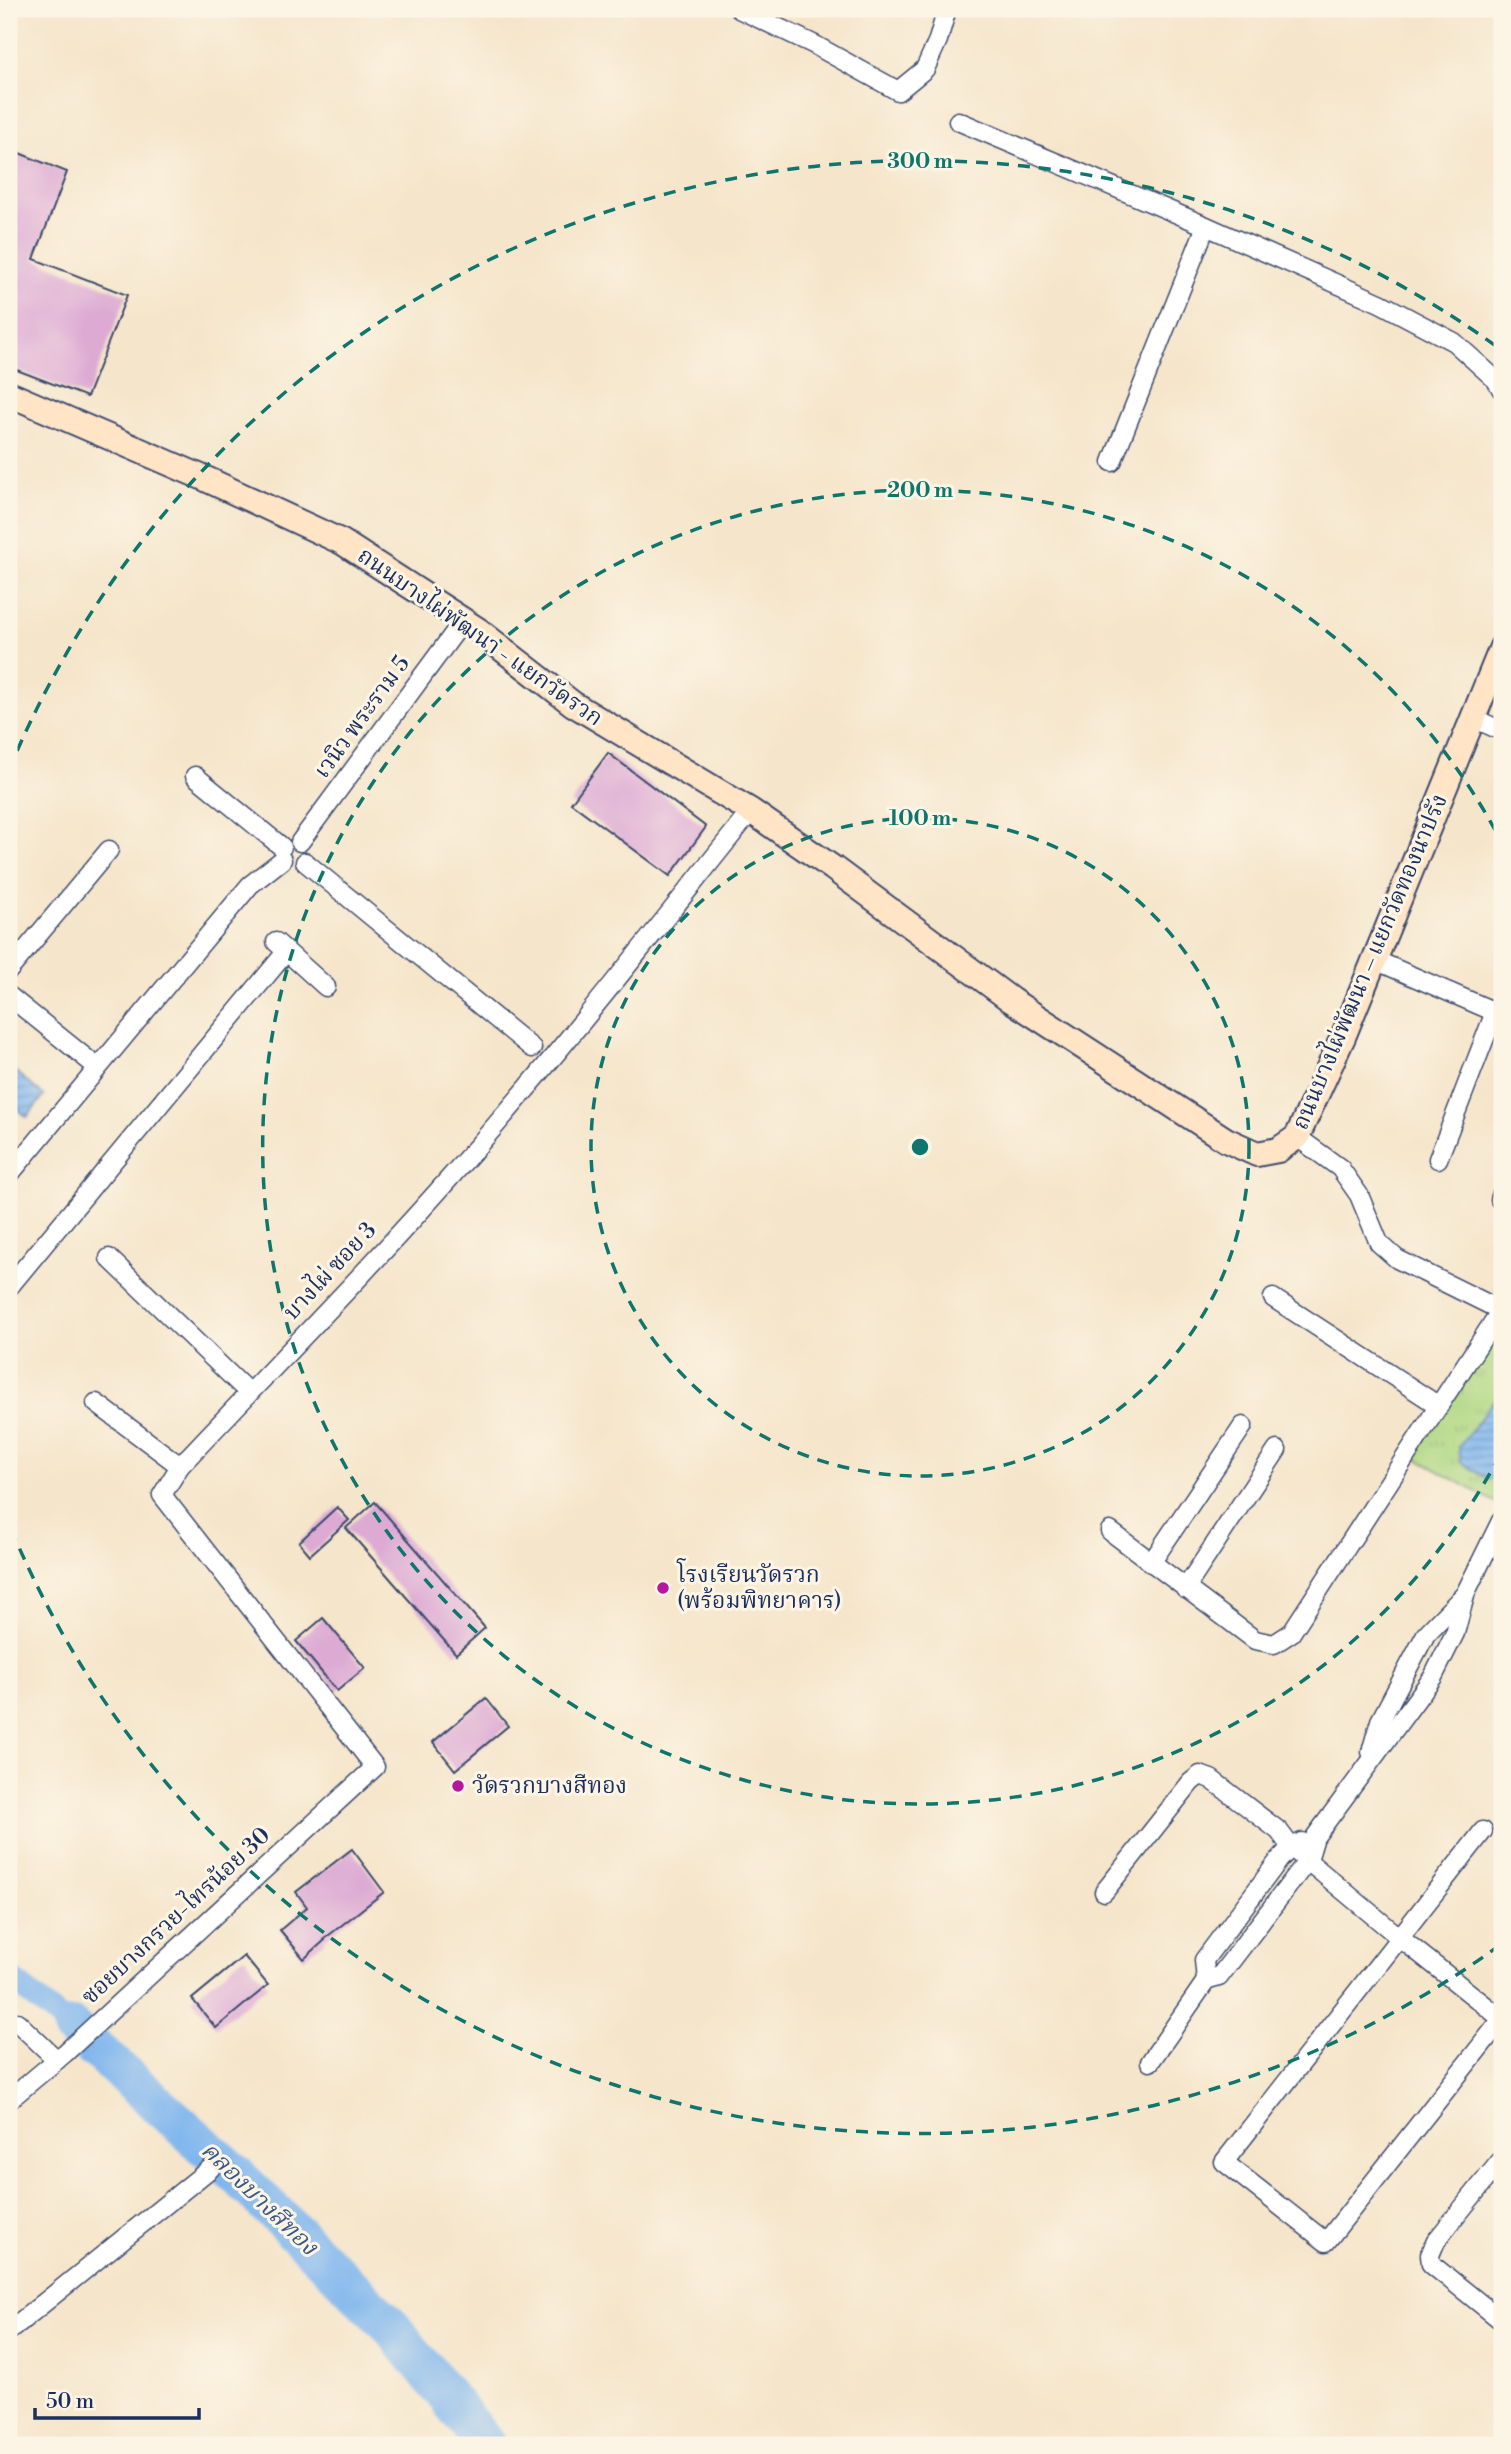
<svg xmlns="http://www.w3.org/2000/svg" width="1511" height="2454" font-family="'Libre Bodoni','Noto Serif Thai',serif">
  <defs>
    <pattern id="grass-tufts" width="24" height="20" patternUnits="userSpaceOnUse" patternTransform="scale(1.75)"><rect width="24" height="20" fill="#afd782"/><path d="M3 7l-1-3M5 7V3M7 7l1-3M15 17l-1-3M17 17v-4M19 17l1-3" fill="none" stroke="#96b973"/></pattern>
    <pattern id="water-rules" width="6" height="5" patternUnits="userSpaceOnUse" patternTransform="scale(1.75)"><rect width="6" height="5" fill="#7fb6ee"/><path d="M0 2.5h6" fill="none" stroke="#6794c4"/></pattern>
  </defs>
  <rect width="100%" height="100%" fill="#fcf5e5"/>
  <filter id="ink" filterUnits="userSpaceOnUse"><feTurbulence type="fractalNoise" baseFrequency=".0143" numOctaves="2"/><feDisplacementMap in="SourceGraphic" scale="14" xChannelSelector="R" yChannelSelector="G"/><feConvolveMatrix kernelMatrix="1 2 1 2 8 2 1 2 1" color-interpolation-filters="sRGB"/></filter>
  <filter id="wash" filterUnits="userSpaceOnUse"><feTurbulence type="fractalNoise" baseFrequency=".00686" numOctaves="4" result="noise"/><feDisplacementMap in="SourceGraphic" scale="28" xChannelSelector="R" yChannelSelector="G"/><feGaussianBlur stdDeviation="1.57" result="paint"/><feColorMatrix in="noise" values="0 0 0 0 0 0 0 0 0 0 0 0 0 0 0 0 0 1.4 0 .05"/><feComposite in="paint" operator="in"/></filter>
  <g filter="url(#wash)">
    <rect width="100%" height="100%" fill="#f5e5ca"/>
    <polygon fill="url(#grass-tufts)" stroke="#658370" stroke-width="2" points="1502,1311 1502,1506 1408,1454"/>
    <g fill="url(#water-rules)" stroke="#4d72a6" stroke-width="2">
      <polygon points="9,1066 44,1096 27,1117 9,1101"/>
      <polygon points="1502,1389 1502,1469 1489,1480 1461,1462 1459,1447"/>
    </g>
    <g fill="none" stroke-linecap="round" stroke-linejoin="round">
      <polyline stroke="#7fb6ee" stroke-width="23" points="9,1977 72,2028"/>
      <polyline stroke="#7fb6ee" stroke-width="40" points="72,2028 226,2165 389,2324 486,2445"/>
    </g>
    <g id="blocks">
      <g fill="#ddaad4">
        <polygon points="9,149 67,172 34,259 127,295 87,397 9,367"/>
        <polygon points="608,753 706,827 670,876 571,803"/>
        <polygon points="375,1502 485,1628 456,1654 346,1528"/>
        <polygon points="337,1507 349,1520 310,1555 299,1542"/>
        <polygon points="323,1618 365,1668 337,1691 296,1641"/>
        <polygon points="486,1698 508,1726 455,1770 433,1742"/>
        <polygon points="352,1849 384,1892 324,1939 325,1940 304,1959 280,1930 307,1907 296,1892"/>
        <polygon points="244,1956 268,1985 216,2028 192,1999"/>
      </g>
    </g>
  </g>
  <g filter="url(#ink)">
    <use href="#blocks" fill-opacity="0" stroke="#3c4a6e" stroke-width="2"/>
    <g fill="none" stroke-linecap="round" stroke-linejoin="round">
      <g stroke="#3c4a6e" stroke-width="21">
        <g id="street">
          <polyline points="739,9 813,44 898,91 925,69 938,40 947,9"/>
          <polyline points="958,121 1206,226 1380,303 1454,342 1496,380 1502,390"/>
          <polyline points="1112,462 1206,226"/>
          <polyline points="1473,718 1502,731"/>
          <polyline points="195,776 282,847"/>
          <polyline points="300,842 463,621"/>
          <polyline points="305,862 532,1048"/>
          <polyline points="276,942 326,987"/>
          <polyline points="1375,960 1502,1015"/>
          <polyline points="9,970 109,850"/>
          <polyline points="9,996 97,1067"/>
          <polyline points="1297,1137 1340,1168 1359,1195 1379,1243 1397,1259 1502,1311"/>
          <polyline points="1438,1159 1495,1012"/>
          <polyline points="9,1175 250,885 282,860"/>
          <polyline points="1500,1200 1502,1193"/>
          <polyline points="109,1258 249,1393"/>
          <polyline points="9,1287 286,952"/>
          <polyline points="1273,1298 1439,1406"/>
          <polyline points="96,1403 180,1466"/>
          <polyline points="1110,1531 1255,1640 1274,1644 1291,1633 1501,1310"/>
          <polyline points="1151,1563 1243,1426"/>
          <polyline points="1185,1589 1277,1450"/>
          <polyline points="1371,1752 1380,1721 1426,1634 1464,1595"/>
          <polyline points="1483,1831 1224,2162 1326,2242 1502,2019"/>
          <polyline points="1104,1892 1191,1782 1200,1775 1211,1779 1279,1831 1291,1847 1399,1937 1502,2019"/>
          <polyline points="1206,1981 1204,1960 1279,1860 1291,1847 1302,1842"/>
          <polyline points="17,2022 57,2060"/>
          <polyline points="1150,2062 1206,1981 1219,1977 1308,1860 1315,1837 1433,1677 1455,1633 1466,1592 1502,1519"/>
          <path d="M9,2100L65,2053L375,1767L162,1495L180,1466C277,1363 376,1263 469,1156C567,1044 658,927 751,811"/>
          <polyline points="1502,2159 1436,2241 1430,2255 1431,2264 1502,2321"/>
          <polyline points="9,2331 211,2168"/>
        </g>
      </g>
      <g stroke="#3c4a6e" stroke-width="28">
        <polyline id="secondary" points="9,394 206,479 342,542 478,630 573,704 751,811 833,868 1011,1000 1226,1140 1257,1154 1278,1150 1297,1137 1343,1037 1502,647"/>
      </g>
      <use href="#street" stroke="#fff" stroke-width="18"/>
      <use href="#secondary" stroke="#ffe4c6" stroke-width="24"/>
    </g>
  </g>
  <g fill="none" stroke="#0f766e" stroke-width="3.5" stroke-dasharray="12 9">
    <circle cx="920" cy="1147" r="329"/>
    <path d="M1500 1455A657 657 0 1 1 1500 839"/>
    <path d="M1500 1945A986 986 0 0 1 9 1524M9 770A986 986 0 0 1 1500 349"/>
  </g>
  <g fill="#b5179e" stroke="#fcf5e5" stroke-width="2.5">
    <circle cx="663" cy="1588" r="7"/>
    <circle cx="458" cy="1786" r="7"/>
  </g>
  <g text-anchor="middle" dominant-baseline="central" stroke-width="6" stroke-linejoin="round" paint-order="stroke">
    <g font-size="23" fill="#1b2f5e" stroke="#fcf5e5">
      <text transform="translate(480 637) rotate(35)">ถนนบางไผ่พัฒนา - แยกวัดรวก</text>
      <text transform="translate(362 717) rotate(-54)">เวนิว พระราม 5</text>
      <text transform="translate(1370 962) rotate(-67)">ถนนบางไผ่พัฒนา – แยกวัดทองนาปรัง</text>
      <text transform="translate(330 1271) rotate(-47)">บางไผ่ ซอย 3</text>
      <text transform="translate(176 1916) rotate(-43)">ซอยบางกรวย-ไทรน้อย 30</text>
    </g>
    <g font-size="23" fill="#1b2f5e" stroke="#fcf5e5" text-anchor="start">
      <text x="677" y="1575">โรงเรียนวัดรวก<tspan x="677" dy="26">(พร้อมพิทยาคาร)</tspan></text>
      <text x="472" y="1786">วัดรวกบางสีทอง</text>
    </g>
    <g font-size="24" font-style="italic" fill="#395889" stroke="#fcf5e5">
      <text transform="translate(259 2199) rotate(44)">คลองบางสีทอง</text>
    </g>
  </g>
  <circle cx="920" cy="1147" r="10" fill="#0f766e" stroke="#fcf5e5" stroke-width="3.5"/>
  <g font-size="21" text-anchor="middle" font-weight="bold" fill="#0f766e" stroke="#fcf5e5" stroke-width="6" stroke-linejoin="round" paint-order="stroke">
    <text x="920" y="168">300 m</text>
    <text x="920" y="497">200 m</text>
    <text x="920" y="825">100 m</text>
  </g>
  <rect width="1511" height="2454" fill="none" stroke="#fcf5e5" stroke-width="35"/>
  <path d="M35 2408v10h164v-10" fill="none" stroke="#1b2f5e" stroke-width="3.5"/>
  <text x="46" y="2408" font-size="21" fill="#1b2f5e" stroke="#fcf5e5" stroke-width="5" paint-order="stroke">50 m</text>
</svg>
